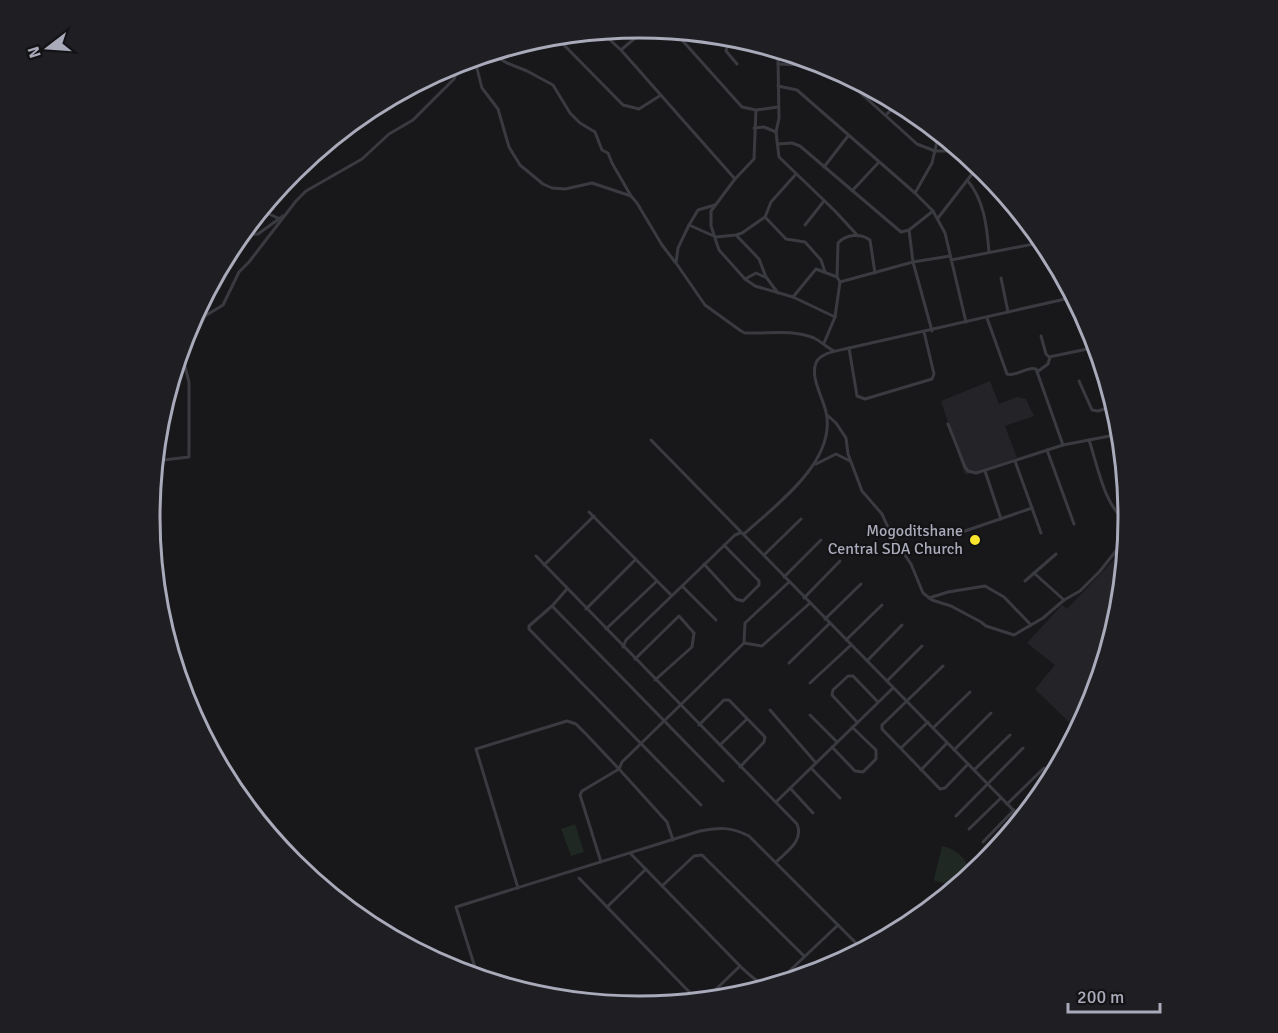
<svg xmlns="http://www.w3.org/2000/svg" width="1278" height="1033" font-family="Signika,sans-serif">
  <rect width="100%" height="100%" fill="#18171a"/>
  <g fill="#242327">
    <polygon points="990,381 999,404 1017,397 1022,398 1026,399 1034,416 1005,426 1017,458 965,475 941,401"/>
    <polygon points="1125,548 1119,612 1091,704 1077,730 1035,689 1055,665 1027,643 1062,605 1067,609"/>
  </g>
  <g fill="#1f2822">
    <polygon points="575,824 584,852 571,856 561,829"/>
    <path d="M942,846C957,849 967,859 971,874L956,886L935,881L934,879Z"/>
  </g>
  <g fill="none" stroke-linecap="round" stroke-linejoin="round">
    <g stroke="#3a3a41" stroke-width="3">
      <polyline points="673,30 742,107 756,110 778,107"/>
      <polyline points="600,31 621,50 735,179"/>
      <polyline points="560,35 563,44 623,105 639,109 661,95"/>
      <polyline points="736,37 727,47 726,51 737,64"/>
      <polyline points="621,50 647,28"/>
      <polyline points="780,50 778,59 779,118 776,132 779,157 835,211 858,236"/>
      <polyline points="488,53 494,55 507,63 527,71 553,85 570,113 580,123 595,132 602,150 608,153 612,163 631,196"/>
      <polyline points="474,57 482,88 498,109 509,147 520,165 543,184 552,188 565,189 592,183 631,196 637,203 662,245 675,262"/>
      <polyline points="778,64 830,66"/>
      <polyline points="834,69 917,144 935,151 962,151"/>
      <polyline points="778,86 797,90 915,193 933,211 945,233 966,322"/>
      <polyline points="859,90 863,84"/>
      <polyline points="756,110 754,159 735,179 711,211 711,226 719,250 745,279 755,286 793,297 835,317"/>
      <polyline points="887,114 898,103"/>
      <polyline points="754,128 764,127 776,132"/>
      <polyline points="777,144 792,143 800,146 901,232 909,230 933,211"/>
      <polyline points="824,167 848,136"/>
      <path d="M796,174L771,202L765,217L742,233L736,235L716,237L689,225L678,248L676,263L705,305L741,331L745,333C769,334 791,329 814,338C822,342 826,347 834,351"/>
      <path d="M967,180C984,199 987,227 989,252"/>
      <polyline points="852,191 879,162"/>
      <polyline points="915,193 932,163 939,133"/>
      <polyline points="260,210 278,218"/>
      <polyline points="765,217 786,239 805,242 821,260 825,272"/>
      <polyline points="938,218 979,165"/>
      <polyline points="689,225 698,210 715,205"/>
      <polyline points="805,225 824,201"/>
      <polyline points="909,230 913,262 932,331"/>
      <polyline points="240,235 258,234 283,216"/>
      <polyline points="736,235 759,259 766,277 778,293"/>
      <polyline points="951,260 1044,242"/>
      <path d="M837,277L838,243C846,234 861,233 870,240L875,273"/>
      <polyline points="1001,278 1008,312"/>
      <polyline points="745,279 756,273 765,277"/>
      <polyline points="840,282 913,262 950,256"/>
      <polyline points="793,297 816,269 837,277 840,282"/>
      <polyline points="194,316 198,328"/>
      <path d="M987,318L1007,374C1017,377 1027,366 1036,369L1063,445"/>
      <polyline points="1088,326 1089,325"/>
      <polyline points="1041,336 1046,354 1049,357 1097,347"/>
      <polyline points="824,343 835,317 840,282"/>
      <polyline points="849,348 857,396 865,399 932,379 934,374 924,332"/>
      <polyline points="179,354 197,332 205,316 223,305 239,272 249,262 296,201 306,191 362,159 389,134 413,120 454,79 462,61"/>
      <polyline points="1037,372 1048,364 1050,357"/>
      <polyline points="1079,381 1092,410 1098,411 1114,406"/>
      <polyline points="827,415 836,423 846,438 848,454 862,491 882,514 893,538 911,564 923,593 932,600 951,606 981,622 986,626 1014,635 1043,618 1064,600 1080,591 1100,571 1127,537"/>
      <polyline points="948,424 965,467 968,471 976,473 1063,445 1120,434"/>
      <polyline points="651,440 1021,818"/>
      <path d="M1089,440C1097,463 1105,511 1128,521"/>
      <polyline points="1047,450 1074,524"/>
      <polyline points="155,461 189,457 189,382 181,351"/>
      <polyline points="1015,461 1041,533"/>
      <polyline points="816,464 836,454 850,461"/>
      <polyline points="985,471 1001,519"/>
      <polyline points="589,512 671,595"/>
      <polyline points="1121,519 1125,528 1125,538"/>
      <polyline points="962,532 1032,508"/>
      <path d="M744,534C776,505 837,461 826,412C823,398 810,377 816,363C820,352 839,351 849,348L1074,297"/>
      <polyline points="764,555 801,519"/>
      <path d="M536,556L797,824C804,841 787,851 776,862"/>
      <polyline points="704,564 736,599 743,601 759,585 759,581 724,545"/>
      <polyline points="544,565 594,516"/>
      <polyline points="1034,573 1064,600"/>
      <polyline points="784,577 821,540"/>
      <polyline points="1025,581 1056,554"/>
      <polyline points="682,586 716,620"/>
      <polyline points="567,589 552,606 723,781"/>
      <polyline points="804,598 840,561"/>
      <polyline points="929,598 948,592 985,586 1004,597 1031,625"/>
      <polyline points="552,606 529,626 529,629 701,805"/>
      <polyline points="586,609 636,559"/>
      <polyline points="825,619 861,584"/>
      <polyline points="606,629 657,581"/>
      <polyline points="846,640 882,605"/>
      <polyline points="744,643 762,646 810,603"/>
      <polyline points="623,647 626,640 735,535 740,533"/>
      <polyline points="635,659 679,616 694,633 692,647 655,680"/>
      <polyline points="867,661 902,625"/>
      <polyline points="789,663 830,623"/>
      <polyline points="943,666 882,725 882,729 940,789 945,788 968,764"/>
      <polyline points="887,681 922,646"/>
      <polyline points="810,683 851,645"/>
      <polyline points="770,710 816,763"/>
      <polyline points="810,715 837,742"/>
      <polyline points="857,722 832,695 833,690 848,676 853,676 878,702"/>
      <polyline points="699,725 724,700 729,700 765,737 764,742 740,767"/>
      <polyline points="933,728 970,692"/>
      <polyline points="720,745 747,719"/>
      <polyline points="832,747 855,771 863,772 876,759 876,750 852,727"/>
      <polyline points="901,748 928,722"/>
      <polyline points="954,750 991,713"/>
      <polyline points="811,768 840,798"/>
      <polyline points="921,770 947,743"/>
      <polyline points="974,770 1010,735"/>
      <polyline points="790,788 813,813"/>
      <polyline points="776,802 893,688"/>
      <polyline points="1007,804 1044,768"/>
      <polyline points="956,816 1023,748"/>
      <polyline points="1021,818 1028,811"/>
      <polyline points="969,829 1001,798"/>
      <polyline points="673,840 667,822 619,769 622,762 744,643 745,623 789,582"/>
      <polyline points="983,842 1014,810"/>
      <polyline points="630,853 740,966 706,999"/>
      <polyline points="579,878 697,1000"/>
      <polyline points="662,886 694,856 702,855 804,956"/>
      <polyline points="518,888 476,749 567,721 576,724 586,734 619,769 582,791 580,795 601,862"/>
      <polyline points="607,907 646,869"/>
      <path d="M740,966C755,980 762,990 782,978L838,925"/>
      <path d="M478,977L456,907L700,831C720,827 731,827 749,836L862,949"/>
    </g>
  </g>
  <circle fill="#fce52d" stroke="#131215" stroke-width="2" cx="975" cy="540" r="6"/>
  <g text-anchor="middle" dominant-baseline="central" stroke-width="4.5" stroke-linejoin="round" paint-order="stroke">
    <g font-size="16" fill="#a9aaba" stroke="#131215" text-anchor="end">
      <text x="963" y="531">Mogoditshane<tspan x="963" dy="18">Central SDA Church</tspan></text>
    </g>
  </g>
  <path d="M0 0H1278V1033H0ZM160 517a479 479 0 1 1 958 0a479 479 0 1 1-958 0Z" fill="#1f1e22" fill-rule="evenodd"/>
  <path fill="none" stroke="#a9aaba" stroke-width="3" d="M160 517a479 479 0 1 1 958 0a479 479 0 1 1-958 0Z"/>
  <g transform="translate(48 48) rotate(253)" stroke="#131215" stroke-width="4.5" paint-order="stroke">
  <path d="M0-4.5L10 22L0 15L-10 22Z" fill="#a9aaba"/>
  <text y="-9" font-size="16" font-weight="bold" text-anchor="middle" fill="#a9aaba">N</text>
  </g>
  <path d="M1068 1003v9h92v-9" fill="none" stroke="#a9aaba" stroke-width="3"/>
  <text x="1077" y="1003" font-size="18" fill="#a9aaba" stroke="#131215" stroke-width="4.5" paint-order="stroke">200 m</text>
</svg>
